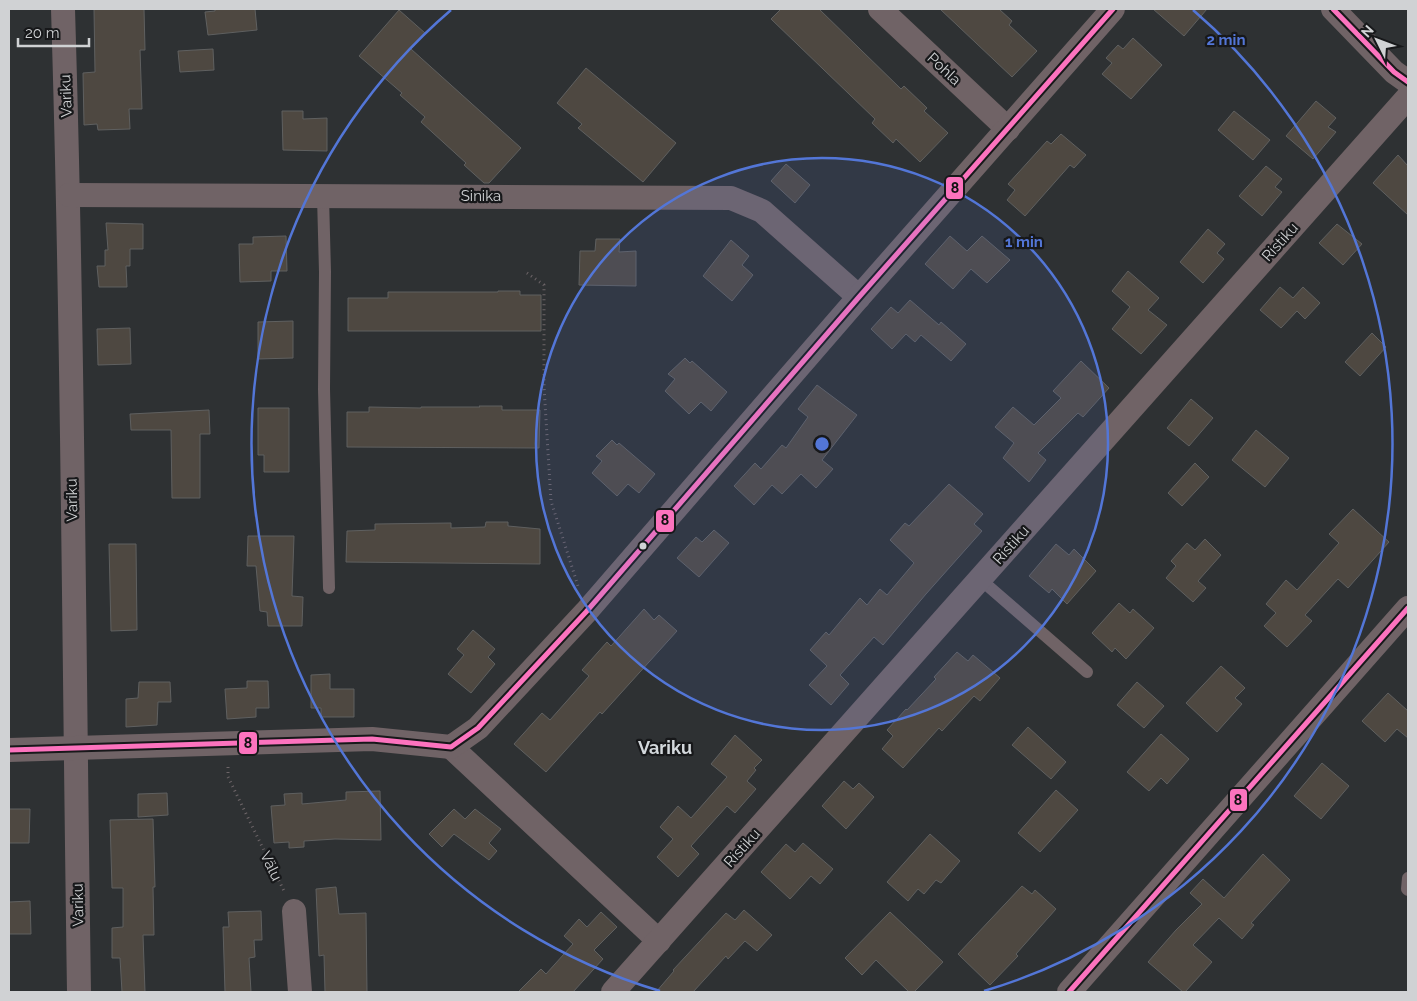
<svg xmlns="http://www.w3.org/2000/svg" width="1417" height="1001" font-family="Raleway,sans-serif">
  <rect width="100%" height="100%" fill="#2e3133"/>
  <g fill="#4e4841" stroke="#5f6060">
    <polygon points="94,9 144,9 145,50 140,50 142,109 129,109 130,129 98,130 97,124 84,125 83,73 95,72"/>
    <polygon points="215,9 255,9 257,30 208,35 205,12 215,11"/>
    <polygon points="781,9 819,9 901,89 904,86 927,108 924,111 948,133 920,162 896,139 893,143 872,123 875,119 771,19"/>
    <polygon points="940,9 999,9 1012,21 1009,25 1037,51 1012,77"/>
    <polygon points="1153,9 1207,9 1184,36"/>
    <polygon points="399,10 425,33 411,49 521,148 489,183 484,183 464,165 466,163 421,122 425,117 400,95 402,93 359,56"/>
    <polygon points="1133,38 1162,65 1131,99 1102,74 1112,63 1106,58 1118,45 1123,49"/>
    <polygon points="213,49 214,70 180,72 178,51"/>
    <polygon points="586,68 676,143 643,182 578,128 582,124 557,103"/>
    <polygon points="1316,101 1336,118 1328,127 1336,132 1313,159 1286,136"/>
    <polygon points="282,111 303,111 303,119 327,118 327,151 283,150"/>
    <polygon points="1234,111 1270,140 1253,160 1218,130"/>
    <polygon points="1061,134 1086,155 1074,168 1070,165 1025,216 1007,200 1015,190 1008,184 1047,141 1051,144"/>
    <polygon points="1398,155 1408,166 1408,215 1373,183"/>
    <polygon points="786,164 810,185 795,203 771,181"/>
    <polygon points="1266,166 1282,179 1275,187 1282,192 1262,216 1239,196"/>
    <polygon points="106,223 143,224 143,249 130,249 130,266 126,266 127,287 99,287 97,266 105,266 105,250 108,250"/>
    <polygon points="1337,224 1362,244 1343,265 1319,243"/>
    <polygon points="1208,229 1225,244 1217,253 1224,259 1203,283 1180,262"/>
    <polygon points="286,236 287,271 271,271 271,281 240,282 239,244 253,244 253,237"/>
    <polygon points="950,236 967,251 982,236 1010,260 987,283 971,269 953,289 925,264"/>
    <polygon points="596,239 620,239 619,252 636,251 636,286 579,285 580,251 595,251"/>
    <polygon points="731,240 749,256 742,265 753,275 732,301 703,276"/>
    <polygon points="1128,271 1159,298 1148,310 1167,325 1141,354 1112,329 1130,307 1112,291"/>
    <polygon points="1280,287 1293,298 1303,287 1320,303 1305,319 1297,311 1281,328 1260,310"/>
    <polygon points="498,291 520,291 520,295 541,295 541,331 348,331 348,298 388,298 388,292 498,292"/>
    <polygon points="910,300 939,325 941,322 966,344 951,361 921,335 915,342 906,334 892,349 871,329 891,307 898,313"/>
    <polygon points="293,321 293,358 258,359 258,322"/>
    <polygon points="130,328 131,364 98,365 97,329"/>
    <polygon points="1372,333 1386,347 1360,376 1345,362"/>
    <polygon points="685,358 690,363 692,361 727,392 711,411 701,402 689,414 665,391 675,379 668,374"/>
    <polygon points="1081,361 1109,388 1083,417 1078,413 1038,453 1046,460 1029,482 1003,458 1014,443 995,427 1013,407 1034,425 1061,398 1053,391"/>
    <polygon points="817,385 857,415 822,460 833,469 816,488 801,474 782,494 772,485 754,505 734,486 755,463 761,469 782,445 786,448 808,417 798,409"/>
    <polygon points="1191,399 1213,418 1189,446 1167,428"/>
    <polygon points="479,406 502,406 502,410 540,410 539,448 347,447 347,412 369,412 369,407 421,408 421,407 480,407"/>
    <polygon points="258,408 289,408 289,472 264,472 264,455 258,455"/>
    <polygon points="209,410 210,434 200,434 200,498 172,498 171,430 131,430 130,414"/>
    <polygon points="1256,430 1289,458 1265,487 1232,460"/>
    <polygon points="612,440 617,445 619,443 655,474 639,493 628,484 617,496 592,473 602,461 596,456"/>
    <polygon points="1195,463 1209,477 1182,506 1168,493"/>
    <polygon points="949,484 983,514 974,524 982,531 926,594 883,645 874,637 840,675 849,684 831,705 809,685 827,666 810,650 826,632 829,635 860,598 867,605 880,589 887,595 914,563 890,540 905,523 909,526"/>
    <polygon points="1353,509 1389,542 1348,588 1338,579 1305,615 1312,621 1287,647 1264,626 1276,613 1266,604 1286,580 1297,590 1339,543 1329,534"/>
    <polygon points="486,522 508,522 508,526 540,529 540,564 346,562 347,531 375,530 375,524 451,523 451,528 485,527"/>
    <polygon points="714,530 729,543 699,577 677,558 696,537 702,542"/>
    <polygon points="248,536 294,536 292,596 303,597 302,626 268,626 267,612 260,611 256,566 247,566"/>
    <polygon points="1205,539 1221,555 1198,581 1206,588 1193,602 1166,578 1176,566 1171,561 1187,543 1195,550"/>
    <polygon points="109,544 136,544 137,630 111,631"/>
    <polygon points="1056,544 1069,555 1074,549 1096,571 1067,604 1052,589 1049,593 1029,576"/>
    <polygon points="1119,603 1130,613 1133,609 1154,628 1126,659 1115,648 1112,652 1092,633"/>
    <polygon points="644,609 654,620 659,615 677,631 602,714 600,712 546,772 514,744 542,713 550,720 589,676 582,670 607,642 611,646"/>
    <polygon points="473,630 495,649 488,657 495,664 471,693 448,674 464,655 457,649"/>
    <polygon points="957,652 968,661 973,655 1000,678 980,701 974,696 942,731 939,728 903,768 882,749 893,736 887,730 906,709 907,710 936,679 934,677"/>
    <polygon points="1221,666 1245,688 1235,698 1242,704 1217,732 1186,703"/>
    <polygon points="330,674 330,689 354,689 354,717 321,717 321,708 311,708 311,675"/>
    <polygon points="247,681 268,681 269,708 256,708 256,717 227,719 225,689 247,688"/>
    <polygon points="139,682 170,682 171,702 158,702 157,725 126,727 126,699 138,698"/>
    <polygon points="1137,682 1164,706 1144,728 1117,705"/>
    <polygon points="1388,693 1408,711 1408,738 1397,729 1385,742 1362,721"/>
    <polygon points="1028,727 1066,762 1051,779 1012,745"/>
    <polygon points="1161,734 1189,759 1167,784 1161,778 1149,791 1127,772"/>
    <polygon points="735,735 762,760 754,768 756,770 747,781 756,789 735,813 727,806 691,846 699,854 678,877 657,857 673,839 660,827 678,806 691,818 727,777 711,764"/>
    <polygon points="1322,763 1349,786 1321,819 1294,796"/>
    <polygon points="844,781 853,789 859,783 874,797 846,829 822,806"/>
    <polygon points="1056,790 1078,810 1040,852 1018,833"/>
    <polygon points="380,791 381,840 335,839 304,841 304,847 289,848 289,842 274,843 271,806 285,805 284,794 302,793 302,804 346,800 346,792"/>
    <polygon points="167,793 168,815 138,817 138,794"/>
    <polygon points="9,809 30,809 29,843 9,843"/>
    <polygon points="454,809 465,819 475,809 501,829 489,843 497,851 489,860 454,834 442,847 429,834"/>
    <polygon points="153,819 155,887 153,887 154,935 143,935 145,992 122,992 120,958 112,958 112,928 123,927 123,888 112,888 110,820"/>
    <polygon points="930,834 960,861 941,883 936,880 924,894 918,889 908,901 887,882"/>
    <polygon points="803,843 833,869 820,884 811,876 790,899 761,872 786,844 795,852"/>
    <polygon points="1263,854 1290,880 1251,923 1254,925 1242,939 1219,918 1193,945 1212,962 1185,992 1183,992 1148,962 1176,930 1202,904 1190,893 1203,879 1224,898"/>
    <polygon points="1022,886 1032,894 1035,890 1056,909 1016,954 1018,956 990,985 958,954"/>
    <polygon points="336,887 339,914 366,913 367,992 325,992 324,955 319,956 316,889"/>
    <polygon points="30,901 31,934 9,934 9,902"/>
    <polygon points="744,910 772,935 757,951 745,941 728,959 726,956 693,992 656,992 674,971 673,970 726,913 735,920"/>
    <polygon points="261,911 262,940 254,940 255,957 249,958 251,992 225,992 223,927 229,927 228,912"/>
    <polygon points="601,912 617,927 594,950 603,959 573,992 518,992 541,969 546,974 573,944 564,936 579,919 587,927"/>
    <polygon points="890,912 943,962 914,992 909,992 876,960 862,975 845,958"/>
  </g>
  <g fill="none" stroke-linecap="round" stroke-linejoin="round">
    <g stroke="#6d6568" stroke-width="3" stroke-dasharray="1 4" stroke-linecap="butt">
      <polyline points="527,273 544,285 544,387 551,501 578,586"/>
      <polyline points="228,767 228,777 284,891"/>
    </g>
    <g stroke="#706366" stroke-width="12">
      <polyline points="323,196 325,272 324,389 329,588"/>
      <polyline points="980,579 1087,672"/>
      <polyline points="1408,878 1407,889 1408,890"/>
    </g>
    <g stroke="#706366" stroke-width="24">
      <path d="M63,9C73,336 74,664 79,992"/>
      <polyline points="880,9 1008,129"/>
      <polyline points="1333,9 1394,72 1408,82"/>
      <polyline points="69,195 731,198 762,211 859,297"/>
      <polyline points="451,747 659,941"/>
      <polyline points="9,750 372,739 451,747 478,728 586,612 859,297 1113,9"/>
      <polyline points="294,911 300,992"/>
      <polyline points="613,992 1408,97"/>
      <polyline points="1069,992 1408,608"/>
    </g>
    <g stroke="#17181a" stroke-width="9">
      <g id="bus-1">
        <polyline points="1333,9 1394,72 1408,82"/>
        <polyline points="9,750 372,739 451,747 478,728 586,612 859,297 1113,9"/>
        <polyline points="1069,992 1408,608"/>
      </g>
    </g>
    <use href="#bus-1" stroke="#fc73be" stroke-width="5"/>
  </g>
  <circle cx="822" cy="444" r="286" fill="#5376d7" fill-opacity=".12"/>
  <g fill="none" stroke="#5376d7" stroke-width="2.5">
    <circle cx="822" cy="444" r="286"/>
    <path d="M660 991A571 571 0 0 1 451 10M1193 10A571 571 0 0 1 984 991"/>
  </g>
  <circle fill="#d0d2d4" stroke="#17181a" stroke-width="2" cx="643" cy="546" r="4.5"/>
  <g text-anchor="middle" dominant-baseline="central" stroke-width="4.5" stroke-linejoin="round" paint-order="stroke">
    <g font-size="15" fill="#d0d2d4" stroke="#17181a">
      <text transform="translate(944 69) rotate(43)">Pohla</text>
      <text transform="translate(66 96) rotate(-92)">Variku</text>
      <text x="481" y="196">Sinika</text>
      <text transform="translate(1280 242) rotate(-48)">Ristiku</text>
      <text transform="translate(72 500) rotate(-91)">Variku</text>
      <text transform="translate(1011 545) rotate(-48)">Ristiku</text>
      <text transform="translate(742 848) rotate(-48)">Ristiku</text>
      <text transform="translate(271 866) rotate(64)">Välu</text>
      <text transform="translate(78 905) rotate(-91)">Variku</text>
    </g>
    <g font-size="18" font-weight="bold" fill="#d3d8dc" stroke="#17181a">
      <text x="665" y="747">Variku</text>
    </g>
  </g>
  <circle cx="822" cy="444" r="8" fill="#5376d7" stroke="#17181a" stroke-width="2.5"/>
  <g font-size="15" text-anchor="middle" font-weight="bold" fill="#5376d7" stroke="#17181a" stroke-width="4.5" stroke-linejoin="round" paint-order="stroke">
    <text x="1226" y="45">2 min</text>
    <text x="1024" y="247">1 min</text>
  </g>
  <g stroke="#17181a" stroke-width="2">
    <rect x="945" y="176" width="19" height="24" rx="5" fill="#fc73be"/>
    <rect x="655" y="509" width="20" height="24" rx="5" fill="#fc73be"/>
    <rect x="238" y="731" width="20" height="24" rx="5" fill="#fc73be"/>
    <rect x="1229" y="788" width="19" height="24" rx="5" fill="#fc73be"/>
  </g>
  <g font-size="14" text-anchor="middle" font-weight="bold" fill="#111">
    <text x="955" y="193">8</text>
    <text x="665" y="525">8</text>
    <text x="248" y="748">8</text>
    <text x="1238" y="805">8</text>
  </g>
  <rect width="1417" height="1001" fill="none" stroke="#d0d2d4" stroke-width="20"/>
  <g transform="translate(1377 40) rotate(312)" stroke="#17181a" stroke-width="4" paint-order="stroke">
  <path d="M0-4L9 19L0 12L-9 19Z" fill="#d0d2d4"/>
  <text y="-8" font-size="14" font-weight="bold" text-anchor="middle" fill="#d0d2d4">N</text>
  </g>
  <path d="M18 38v8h71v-8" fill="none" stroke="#d0d2d4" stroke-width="2.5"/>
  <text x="25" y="38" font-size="15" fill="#d0d2d4" stroke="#17181a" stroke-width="4" paint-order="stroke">20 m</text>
</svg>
